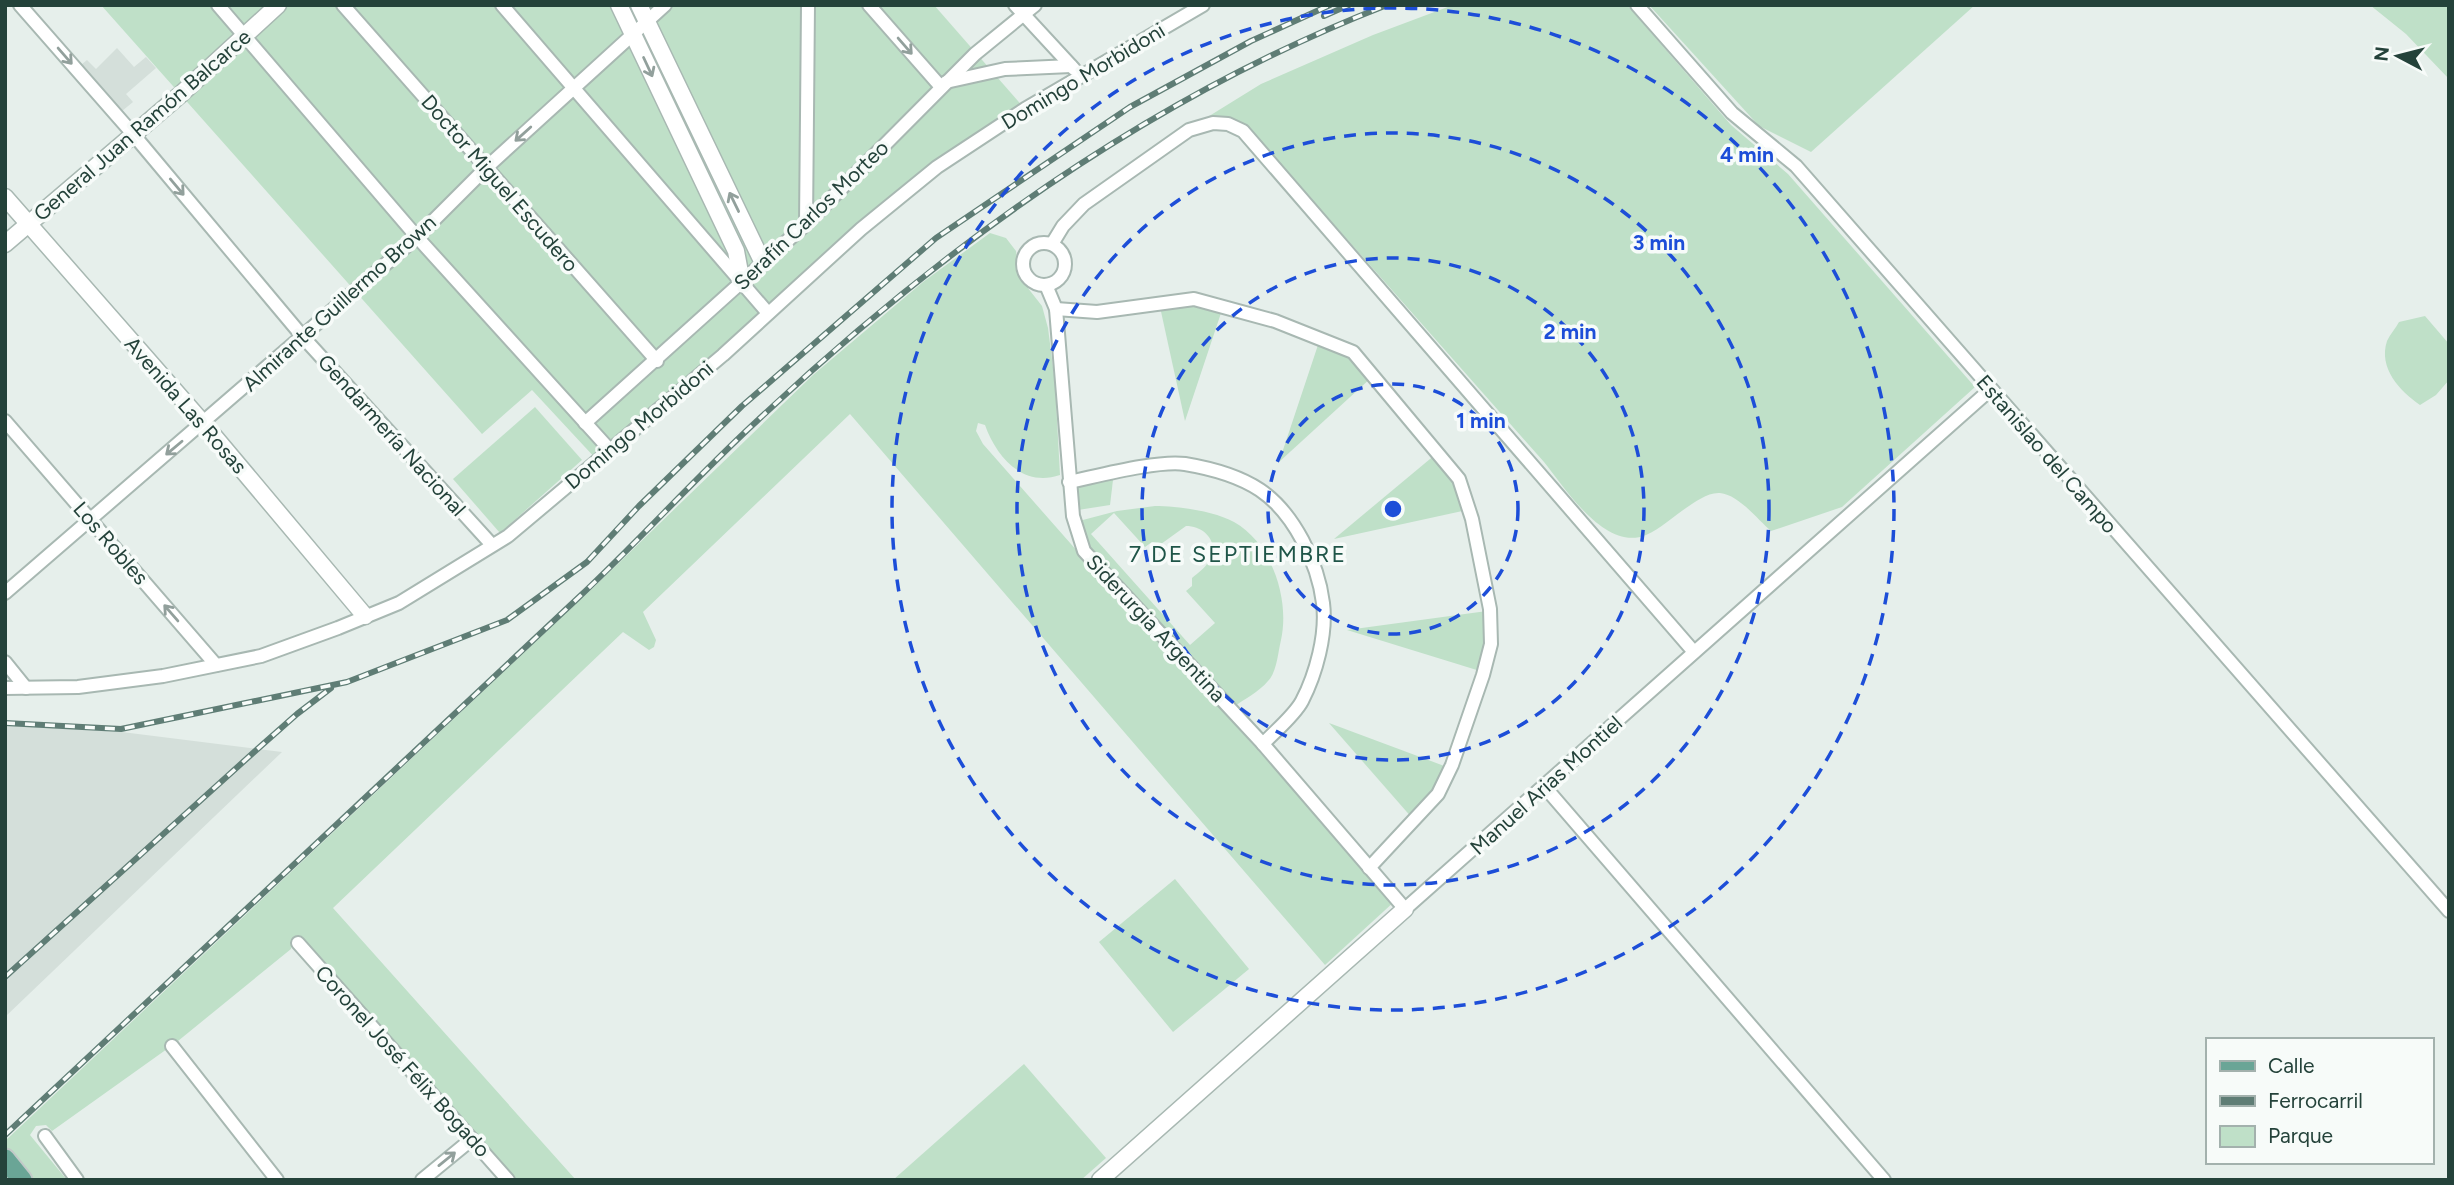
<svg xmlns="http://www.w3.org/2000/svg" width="2454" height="1185" font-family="Figtree,sans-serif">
  <rect width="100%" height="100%" fill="#e6efeb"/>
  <g fill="#d4dfda">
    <polygon points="117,48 134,67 146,57 156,68 126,94 133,102 122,111 81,65 87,60 96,69"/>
    <polygon points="5,725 122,732 282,752 5,1017"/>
  </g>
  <g fill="#bfe0c8" fill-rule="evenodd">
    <polygon points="101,5 934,5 1025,109 937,167 597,460 532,390 482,434"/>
    <path d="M1453,5H1627L1731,125L1788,174L1975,387L1842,507L1771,531C1757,519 1739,495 1720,493C1708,492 1695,502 1686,508C1674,516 1660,529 1646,535C1605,552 1565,488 1544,462L1246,125L1225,118H1206L1261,84L1373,35Z"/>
    <polygon points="1649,5 1975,5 1811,152 1759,126"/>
    <polygon points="2370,5 2449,5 2449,79 2406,34"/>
    <path d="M990,233L1006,238L1016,251L1020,278L1042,306L1048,328L1055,383L1060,475C1022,488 996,456 985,425L978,423L976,431L983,444L1078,552L1395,901L1325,965L850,414L643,612L656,640L654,647L649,650L623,632L333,908L576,1180H515L301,937L293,939L291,949L178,1041L171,1039L166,1045L167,1049L52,1131L46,1125L36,1126L30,1135L67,1180H29L5,1151V1141L595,586L813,375L923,282Z"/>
    <polygon points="1194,301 1222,310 1185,421 1160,307"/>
    <path d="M2425,316L2449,344V380L2436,395L2420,405C2400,391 2378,368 2387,341C2390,334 2396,328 2399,322Z"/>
    <polygon points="1319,342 1350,355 1372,377 1279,462"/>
    <polygon points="535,407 582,460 500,533 453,479"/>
    <polygon points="1436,454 1457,481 1467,510 1334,539"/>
    <polygon points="1111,478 1113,480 1110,505 1078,510 1078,489 1082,483"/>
    <path d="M1155,506C1177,506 1214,511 1234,522C1272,543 1290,600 1281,640C1278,652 1277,672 1268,681C1259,692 1244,699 1234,707L1093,553L1084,539L1079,521L1117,511ZM1114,513L1145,547L1152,542L1161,544L1186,526C1205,526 1220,543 1209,561C1205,568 1198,573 1192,578V586L1186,591L1215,623L1190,645L1091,534Z"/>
    <polygon points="1487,611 1488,644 1480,671 1347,630"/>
    <polygon points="1329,723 1447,767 1434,793 1413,819"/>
    <polygon points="1175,879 1249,969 1173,1032 1099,942"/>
    <polygon points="1024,1064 1106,1158 1081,1180 893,1180"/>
  </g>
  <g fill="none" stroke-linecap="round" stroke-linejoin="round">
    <g stroke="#a8b8b2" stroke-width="16">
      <g id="minor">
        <polyline points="20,5 133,134 303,337 492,545"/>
        <polyline points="218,5 417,237 610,450"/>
        <polyline points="343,5 657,361"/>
        <polyline points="502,5 768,313"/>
        <polyline points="869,5 941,87"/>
        <polyline points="1015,5 1074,69"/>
        <polyline points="1637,5 1732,113 1796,166 2449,911"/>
        <polyline points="946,82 1005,69 1071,66"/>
        <polyline points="806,224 808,5"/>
        <circle cx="1044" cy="264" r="21"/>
        <polyline points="1052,244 1063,226 1084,204 1189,130 1213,123 1228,124 1243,131 1694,652"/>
        <polyline points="1046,285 1056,309 1073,516 1084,551 1263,744 1405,909 1991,389"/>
        <polyline points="1056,309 1097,312 1194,299 1275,321 1353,352 1459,479 1472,519 1490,609 1491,644 1483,675 1452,765 1438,794 1369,868"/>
        <polyline points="5,421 216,665"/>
        <polyline points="585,423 806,224 975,54 1035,5"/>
        <path d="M1069,482C1098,476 1158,460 1185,464C1209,468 1239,476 1260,490C1294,513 1318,563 1323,603C1327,634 1316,674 1302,701C1294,716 1275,731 1263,744"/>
        <polyline points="5,593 417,237 486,168 665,5"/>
        <polyline points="5,662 26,688"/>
        <polyline points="5,688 78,687 163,676 261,656 338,628 399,603 508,536 723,355 861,229 937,167 1025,109 1203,5"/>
        <polyline points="1544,786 1884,1180"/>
        <polyline points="298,943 508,1180"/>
        <polyline points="172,1046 277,1180"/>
        <polyline points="45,1136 77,1180"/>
        <polyline points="422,1180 472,1139"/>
      </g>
    </g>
    <g stroke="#a8b8b2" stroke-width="19">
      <g id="tertiary">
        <polyline points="619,5 736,251 742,283"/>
        <polyline points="639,5 763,263"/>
        <polyline points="5,197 203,423 365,616"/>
        <polyline points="5,244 181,94 278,5"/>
        <polyline points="1100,1180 1405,909"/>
      </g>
    </g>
    <g stroke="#c2cac8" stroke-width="23">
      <polyline id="primary" points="5,1159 22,1180"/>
    </g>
    <use href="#minor" stroke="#fff" stroke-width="12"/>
    <use href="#tertiary" stroke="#fff" stroke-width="16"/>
    <use href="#primary" stroke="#6aa596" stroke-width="19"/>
    <g stroke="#5f7d75" stroke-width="6">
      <g id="rail">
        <polyline points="1324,16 1349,5"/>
        <polyline points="5,723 121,729 347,682 507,620 587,562 639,506 742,406 936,238 1130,107 1251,41 1330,5"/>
        <polyline points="5,977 253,753 297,714 331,688"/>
        <path d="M5,1135C196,956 388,777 578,598C640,540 696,477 758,420C942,247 1150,97 1387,5"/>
      </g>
    </g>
    <use href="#rail" stroke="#f7fbf9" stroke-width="3.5" stroke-dasharray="10" stroke-linecap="butt"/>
  </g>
  <defs><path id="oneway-shaft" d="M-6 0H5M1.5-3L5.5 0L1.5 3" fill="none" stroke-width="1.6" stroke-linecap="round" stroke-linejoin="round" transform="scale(1.75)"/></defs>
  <g stroke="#92a09c">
    <use href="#oneway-shaft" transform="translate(905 46) rotate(49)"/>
    <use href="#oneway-shaft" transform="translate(65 56) rotate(49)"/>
    <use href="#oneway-shaft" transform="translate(648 67) rotate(65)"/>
    <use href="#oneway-shaft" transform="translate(523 134) rotate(138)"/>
    <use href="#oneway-shaft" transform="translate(177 187) rotate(50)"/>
    <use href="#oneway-shaft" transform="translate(734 202) rotate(-116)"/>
    <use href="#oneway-shaft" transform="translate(174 448) rotate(140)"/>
    <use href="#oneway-shaft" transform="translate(171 613) rotate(-131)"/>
    <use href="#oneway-shaft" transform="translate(447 1159) rotate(-39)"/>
  </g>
  <g fill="none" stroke="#1d4ed8" stroke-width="3.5" stroke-dasharray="12 9">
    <circle cx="1393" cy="509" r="125"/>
    <circle cx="1393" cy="509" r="251"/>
    <circle cx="1393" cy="509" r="376"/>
    <circle cx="1393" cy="509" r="501"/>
  </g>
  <g text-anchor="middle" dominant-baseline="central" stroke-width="7" stroke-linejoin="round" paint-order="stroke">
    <g font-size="21" fill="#24423a" stroke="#f7fbf9">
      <text transform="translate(1083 76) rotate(-31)">Domingo Morbidoni</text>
      <text transform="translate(142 125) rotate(-41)">General Juan Ramón Balcarce</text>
      <text transform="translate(500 183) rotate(49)">Doctor Miguel Escudero</text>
      <text transform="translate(811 215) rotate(-44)">Serafín Carlos Morteo</text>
      <text transform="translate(339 303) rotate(-42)">Almirante Guillermo Brown</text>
      <text transform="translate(186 405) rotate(49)">Avenida Las Rosas</text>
      <text transform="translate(639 425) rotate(-40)">Domingo Morbidoni</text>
      <text transform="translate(392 435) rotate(48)">Gendarmería Nacional</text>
      <text transform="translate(2047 454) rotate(49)">Estanislao del Campo</text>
      <text transform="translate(111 543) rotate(49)">Los Robles</text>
      <text transform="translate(1156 628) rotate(47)">Siderurgia Argentina</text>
      <text transform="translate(1546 785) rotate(-42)">Manuel Arias Montiel</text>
      <text transform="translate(403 1061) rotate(48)">Coronel José Félix Bogado</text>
    </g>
    <g font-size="23" letter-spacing="2" fill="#1f5548" stroke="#f7fbf9">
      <text x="1238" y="554">7 DE SEPTIEMBRE</text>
    </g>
  </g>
  <circle cx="1393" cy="509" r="10" fill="#1d4ed8" stroke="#f7fbf9" stroke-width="3.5"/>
  <g font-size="21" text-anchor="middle" font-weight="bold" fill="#1d4ed8" stroke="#f7fbf9" stroke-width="7" stroke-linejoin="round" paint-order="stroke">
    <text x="1747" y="162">4 min</text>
    <text x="1659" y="250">3 min</text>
    <text x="1570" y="339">2 min</text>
    <text x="1481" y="428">1 min</text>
  </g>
  <rect width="2454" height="1185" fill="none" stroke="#24423a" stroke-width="14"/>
  <rect x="2206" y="1038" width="228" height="126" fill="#f7fbf9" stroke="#a3b1ad" stroke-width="2"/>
  <rect x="2220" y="1061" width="35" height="10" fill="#6aa596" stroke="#a3b1ad" stroke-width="2"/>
  <text x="2268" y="1073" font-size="21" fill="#24423a">Calle</text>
  <rect x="2220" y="1096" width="35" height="10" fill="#5f7d75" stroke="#a3b1ad" stroke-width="2"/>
  <text x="2268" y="1108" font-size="21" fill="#24423a">Ferrocarril</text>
  <rect x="2220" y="1126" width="35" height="21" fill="#bfe0c8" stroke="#a3b1ad" stroke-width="2"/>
  <text x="2268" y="1143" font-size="21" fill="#24423a">Parque</text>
  <g transform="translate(2398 56) rotate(277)" stroke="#f7fbf9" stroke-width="5" paint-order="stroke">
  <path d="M0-5L12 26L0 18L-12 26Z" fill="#24423a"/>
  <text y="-10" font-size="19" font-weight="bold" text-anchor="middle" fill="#24423a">N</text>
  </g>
</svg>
